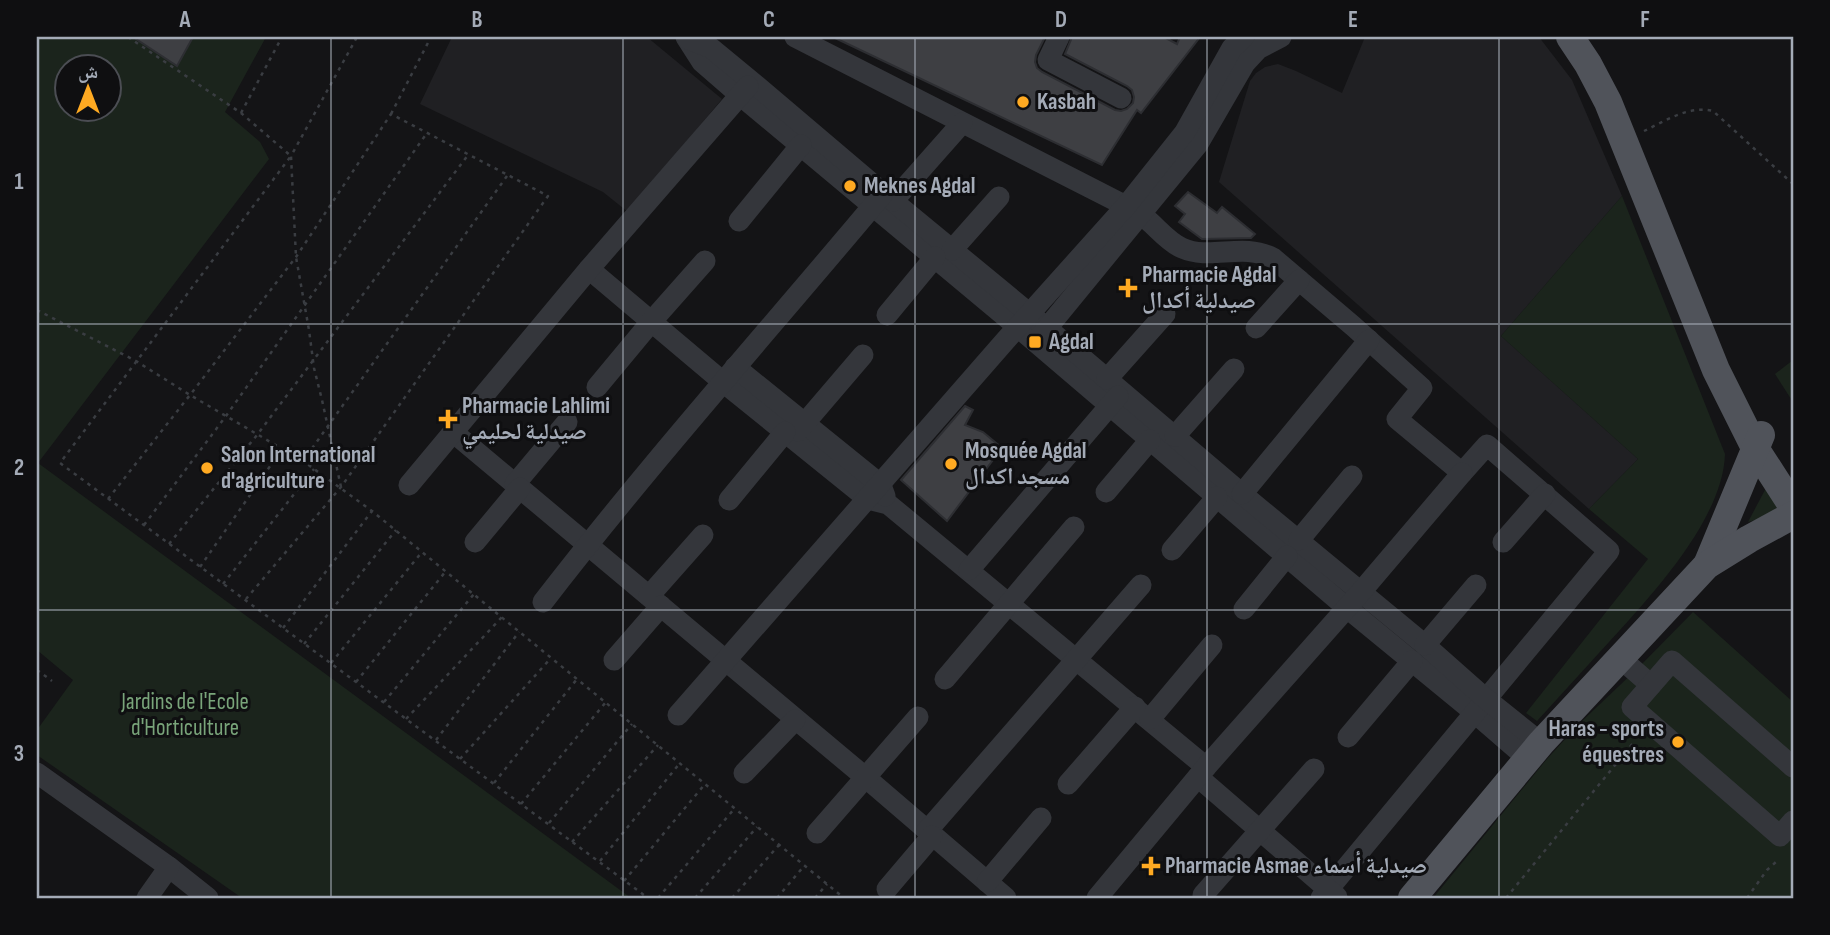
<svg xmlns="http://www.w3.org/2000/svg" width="1830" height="935" font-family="'Sofia Sans Condensed','Noto Naskh Arabic',sans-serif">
  <rect width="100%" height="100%" fill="#141416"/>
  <g fill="#202023">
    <polygon points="452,37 647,37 722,99 628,212 603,192 420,104"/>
    <polygon points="1365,37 1539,37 1572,80 1622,196 1501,336 1638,459 1589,509 1219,182 1250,81 1256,73 1265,67 1278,64 1296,71 1342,93"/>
  </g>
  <g fill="#1b241c" fill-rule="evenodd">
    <path d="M37,37H266L225,112L260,142L269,159L38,463L631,898H242L37,755V730L73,680L37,650ZM66,66H108V108H66Z"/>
    <path d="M1622,196L1725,454C1723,519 1652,595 1609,642C1585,668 1561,695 1537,721L1526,713L1648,559L1589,509L1638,459L1501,336Z"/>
    <polygon points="1793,360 1793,402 1775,374"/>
    <polygon points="1766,488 1784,513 1748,522"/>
    <polygon points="1693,612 1793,702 1793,898 1433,898 1547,759 1579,724 1639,667"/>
  </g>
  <g fill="#3e3f43" stroke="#2d2e32" stroke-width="2">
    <polygon points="133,37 193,37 177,66"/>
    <polygon points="833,37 1045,37 1036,55 1035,62 1037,68 1042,72 1115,110 1121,111 1127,109 1133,103 1134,97 1132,90 1127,86 1065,54 1072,37 1164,37 1177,44 1180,37 1200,37 1141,113 1137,110 1102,165"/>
    <polygon points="1188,192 1217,213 1222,207 1255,234 1251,238 1202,239 1179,222 1185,214 1175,206"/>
    <polygon points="965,406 973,410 965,425 983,432 1002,448 947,521 901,480"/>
  </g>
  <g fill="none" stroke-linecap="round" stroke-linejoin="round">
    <g stroke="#3a3d42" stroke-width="2.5" stroke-dasharray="3.5 5" stroke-linecap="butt">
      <polyline points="128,37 241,113 291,156 60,463 648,898"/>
      <polyline points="241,113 282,37"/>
      <polyline points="391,114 431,37"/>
      <path d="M1644,131C1665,121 1689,105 1713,111L1793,184"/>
      <polyline points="507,176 303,461 372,511 844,898"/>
      <polyline points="37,310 136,361 190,395 303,461"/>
      <polyline points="341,487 322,400 314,368 309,330 296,257 291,156 357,37"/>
      <polyline points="108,499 190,395 296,257 391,114 548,196 341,487 246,599"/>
      <polyline points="144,525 226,416 427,133"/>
      <polyline points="169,544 257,435 468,155"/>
      <polyline points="200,567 282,449"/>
      <polyline points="223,584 314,469"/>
      <polyline points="283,628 372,511"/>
      <polyline points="304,644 396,530"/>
      <polyline points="331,663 422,552"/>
      <polyline points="37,670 52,681"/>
      <polyline points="356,682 446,571"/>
      <polyline points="384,702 474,594"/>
      <polyline points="406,719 502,617"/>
      <polyline points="436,740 519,632"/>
      <polyline points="460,759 551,658"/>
      <polyline points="494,783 577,679"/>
      <polyline points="521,804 606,702"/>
      <polyline points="549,823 632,724"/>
      <polyline points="572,842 658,745"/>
      <polyline points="600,861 680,763"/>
      <polyline points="624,881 705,784"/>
      <polyline points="658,898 735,808"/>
      <polyline points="695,898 757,827"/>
      <polyline points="732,898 779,845"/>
      <polyline points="777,898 804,866"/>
      <polyline points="815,898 827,884"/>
      <polyline points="1506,898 1634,742"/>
      <polyline points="1747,898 1767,870 1776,862"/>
    </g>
    <g stroke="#34363b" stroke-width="21">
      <polyline points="686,37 702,62 740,95 1019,328 1346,607 1475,713 1528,759"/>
      <path d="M795,37L1126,206C1131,209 1136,211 1140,214C1155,224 1166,241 1182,248C1211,261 1242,242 1273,258L1353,326L1422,388L1397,419L1462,473L1487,445L1609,551L1321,898"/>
      <polyline points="1059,37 1048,60 1121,98"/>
      <polyline points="688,39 711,48 751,81 883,193 1047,328 1242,494 1425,645 1486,699 1541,743"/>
      <polyline points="893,201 962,123"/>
      <polyline points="739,221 801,145"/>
      <polyline points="952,250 999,197"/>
      <polyline points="589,269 723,382 868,499 888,504 1206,767"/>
      <polyline points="887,315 935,257"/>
      <polyline points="1256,328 1299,280"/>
      <polyline points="1039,338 1198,144 1245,63 1258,49 1281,37"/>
      <polyline points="735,367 881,485 885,496"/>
      <polyline points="1107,379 1165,314"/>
      <polyline points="597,387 651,322 705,261"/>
      <polyline points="798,431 863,355"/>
      <polyline points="454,433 865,777 1006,898"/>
      <polyline points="1175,436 1234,369"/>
      <polyline points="515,484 567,422"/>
      <polyline points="409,485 589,269 748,86"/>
      <polyline points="1106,492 1150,440"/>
      <polyline points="1242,494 1369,340"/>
      <polyline points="729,500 785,432"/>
      <polyline points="1299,540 1352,476"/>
      <polyline points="475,542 520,488"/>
      <polyline points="1503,542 1545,494"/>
      <polyline points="1172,550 1217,497"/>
      <polyline points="969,570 1118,396"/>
      <polyline points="649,596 703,535"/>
      <path d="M543,602C651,462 769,330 882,195"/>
      <polyline points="1244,609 1287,556"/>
      <polyline points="1425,645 1476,585"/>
      <polyline points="1620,658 1651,685"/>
      <polyline points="614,660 661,606"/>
      <polyline points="945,679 1074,527"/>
      <polyline points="678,715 1005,341 1126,206 1185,132 1232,48 1244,37"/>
      <polyline points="1150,719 1212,645"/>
      <polyline points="1348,737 1412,661"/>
      <polyline points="1793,767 1672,661 1632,707 1780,836 1793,821"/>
      <polyline points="37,773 169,867 208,898"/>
      <polyline points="744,773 795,720"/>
      <polyline points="1198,777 1337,897"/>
      <polyline points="1068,784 1135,707"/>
      <polyline points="927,831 1141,585"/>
      <polyline points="817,833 918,717"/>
      <polyline points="987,882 1041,818"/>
      <polyline points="887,889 932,836"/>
      <polyline points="1203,895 1314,769"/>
      <polyline points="147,898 169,867"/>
      <polyline points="1097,898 1206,767 1360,593 1462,473"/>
    </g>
    <g stroke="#50535a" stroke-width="28">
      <polyline points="1570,37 1588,64 1608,102 1716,370 1755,448 1793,507"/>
      <polyline points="1707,565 1761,435"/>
      <polyline points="1412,898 1541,743 1707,565 1749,539 1793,515"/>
    </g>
  </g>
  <path fill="none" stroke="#a4abb7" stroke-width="2" stroke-opacity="0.55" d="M331,37V898M623,37V898M915,37V898M1207,37V898M1499,37V898M37,324H1793M37,610H1793"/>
  <g fill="#fa2" stroke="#0f0f11" stroke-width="2.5">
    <circle cx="1023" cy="102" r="7"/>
    <circle cx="850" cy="186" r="7"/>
    <path d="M1124.5 277.5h7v7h7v7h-7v7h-7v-7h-7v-7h7z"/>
    <rect x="1028" y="335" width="14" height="14" rx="3.5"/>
    <path d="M444.5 408.5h7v7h7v7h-7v7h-7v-7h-7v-7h7z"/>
    <circle cx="951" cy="464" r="7"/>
    <circle cx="207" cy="468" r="7"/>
    <circle cx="1678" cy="742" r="7"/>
    <path d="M1147.5 855.5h7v7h7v7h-7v7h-7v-7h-7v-7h7z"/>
  </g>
  <g text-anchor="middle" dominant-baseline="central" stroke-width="6" stroke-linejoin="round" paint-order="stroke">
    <g font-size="23" font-weight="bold" fill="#a4abb7" stroke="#0f0f11" text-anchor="start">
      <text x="1037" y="102">Kasbah</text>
      <text x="864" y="186">Meknes Agdal</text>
      <text x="1142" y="275">Pharmacie Agdal<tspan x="1142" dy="26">صيدلية أكدال</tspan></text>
      <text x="1049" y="342">Agdal</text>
      <text x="462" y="406">Pharmacie Lahlimi<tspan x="462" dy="26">صيدلية لحليمي</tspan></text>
      <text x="965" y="451">Mosquée Agdal<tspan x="965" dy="26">مسجد اكدال</tspan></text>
      <text x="221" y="455">Salon International<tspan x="221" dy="26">d'agriculture</tspan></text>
      <text x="1664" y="729" text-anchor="end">Haras - sports<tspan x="1664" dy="26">équestres</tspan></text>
      <text x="1165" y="866">Pharmacie Asmae صيدلية أسماء</text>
    </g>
    <g font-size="23" fill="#79a47a" stroke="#0f0f11">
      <text x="185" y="702">Jardins de I'Ecole<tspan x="185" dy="26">d'Horticulture</tspan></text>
    </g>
  </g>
  <rect width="1830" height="935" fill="none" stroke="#0f0f11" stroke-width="77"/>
  <g transform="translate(88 88)"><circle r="33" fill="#0f0f11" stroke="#4b4d53" stroke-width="2"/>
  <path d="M0-5L12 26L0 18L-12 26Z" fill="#ffaa22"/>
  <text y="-10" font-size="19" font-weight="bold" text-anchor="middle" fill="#a4abb7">ش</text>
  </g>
  <rect x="38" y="38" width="1754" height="859" fill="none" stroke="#a4abb7" stroke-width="2.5"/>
  <g font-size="23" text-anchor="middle" font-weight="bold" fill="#a4abb7">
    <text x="185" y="27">A</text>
    <text x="477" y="27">B</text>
    <text x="769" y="27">C</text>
    <text x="1061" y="27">D</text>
    <text x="1353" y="27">E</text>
    <text x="1645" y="27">F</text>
    <text x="19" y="189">1</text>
    <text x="19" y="475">2</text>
    <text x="19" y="761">3</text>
  </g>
</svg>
